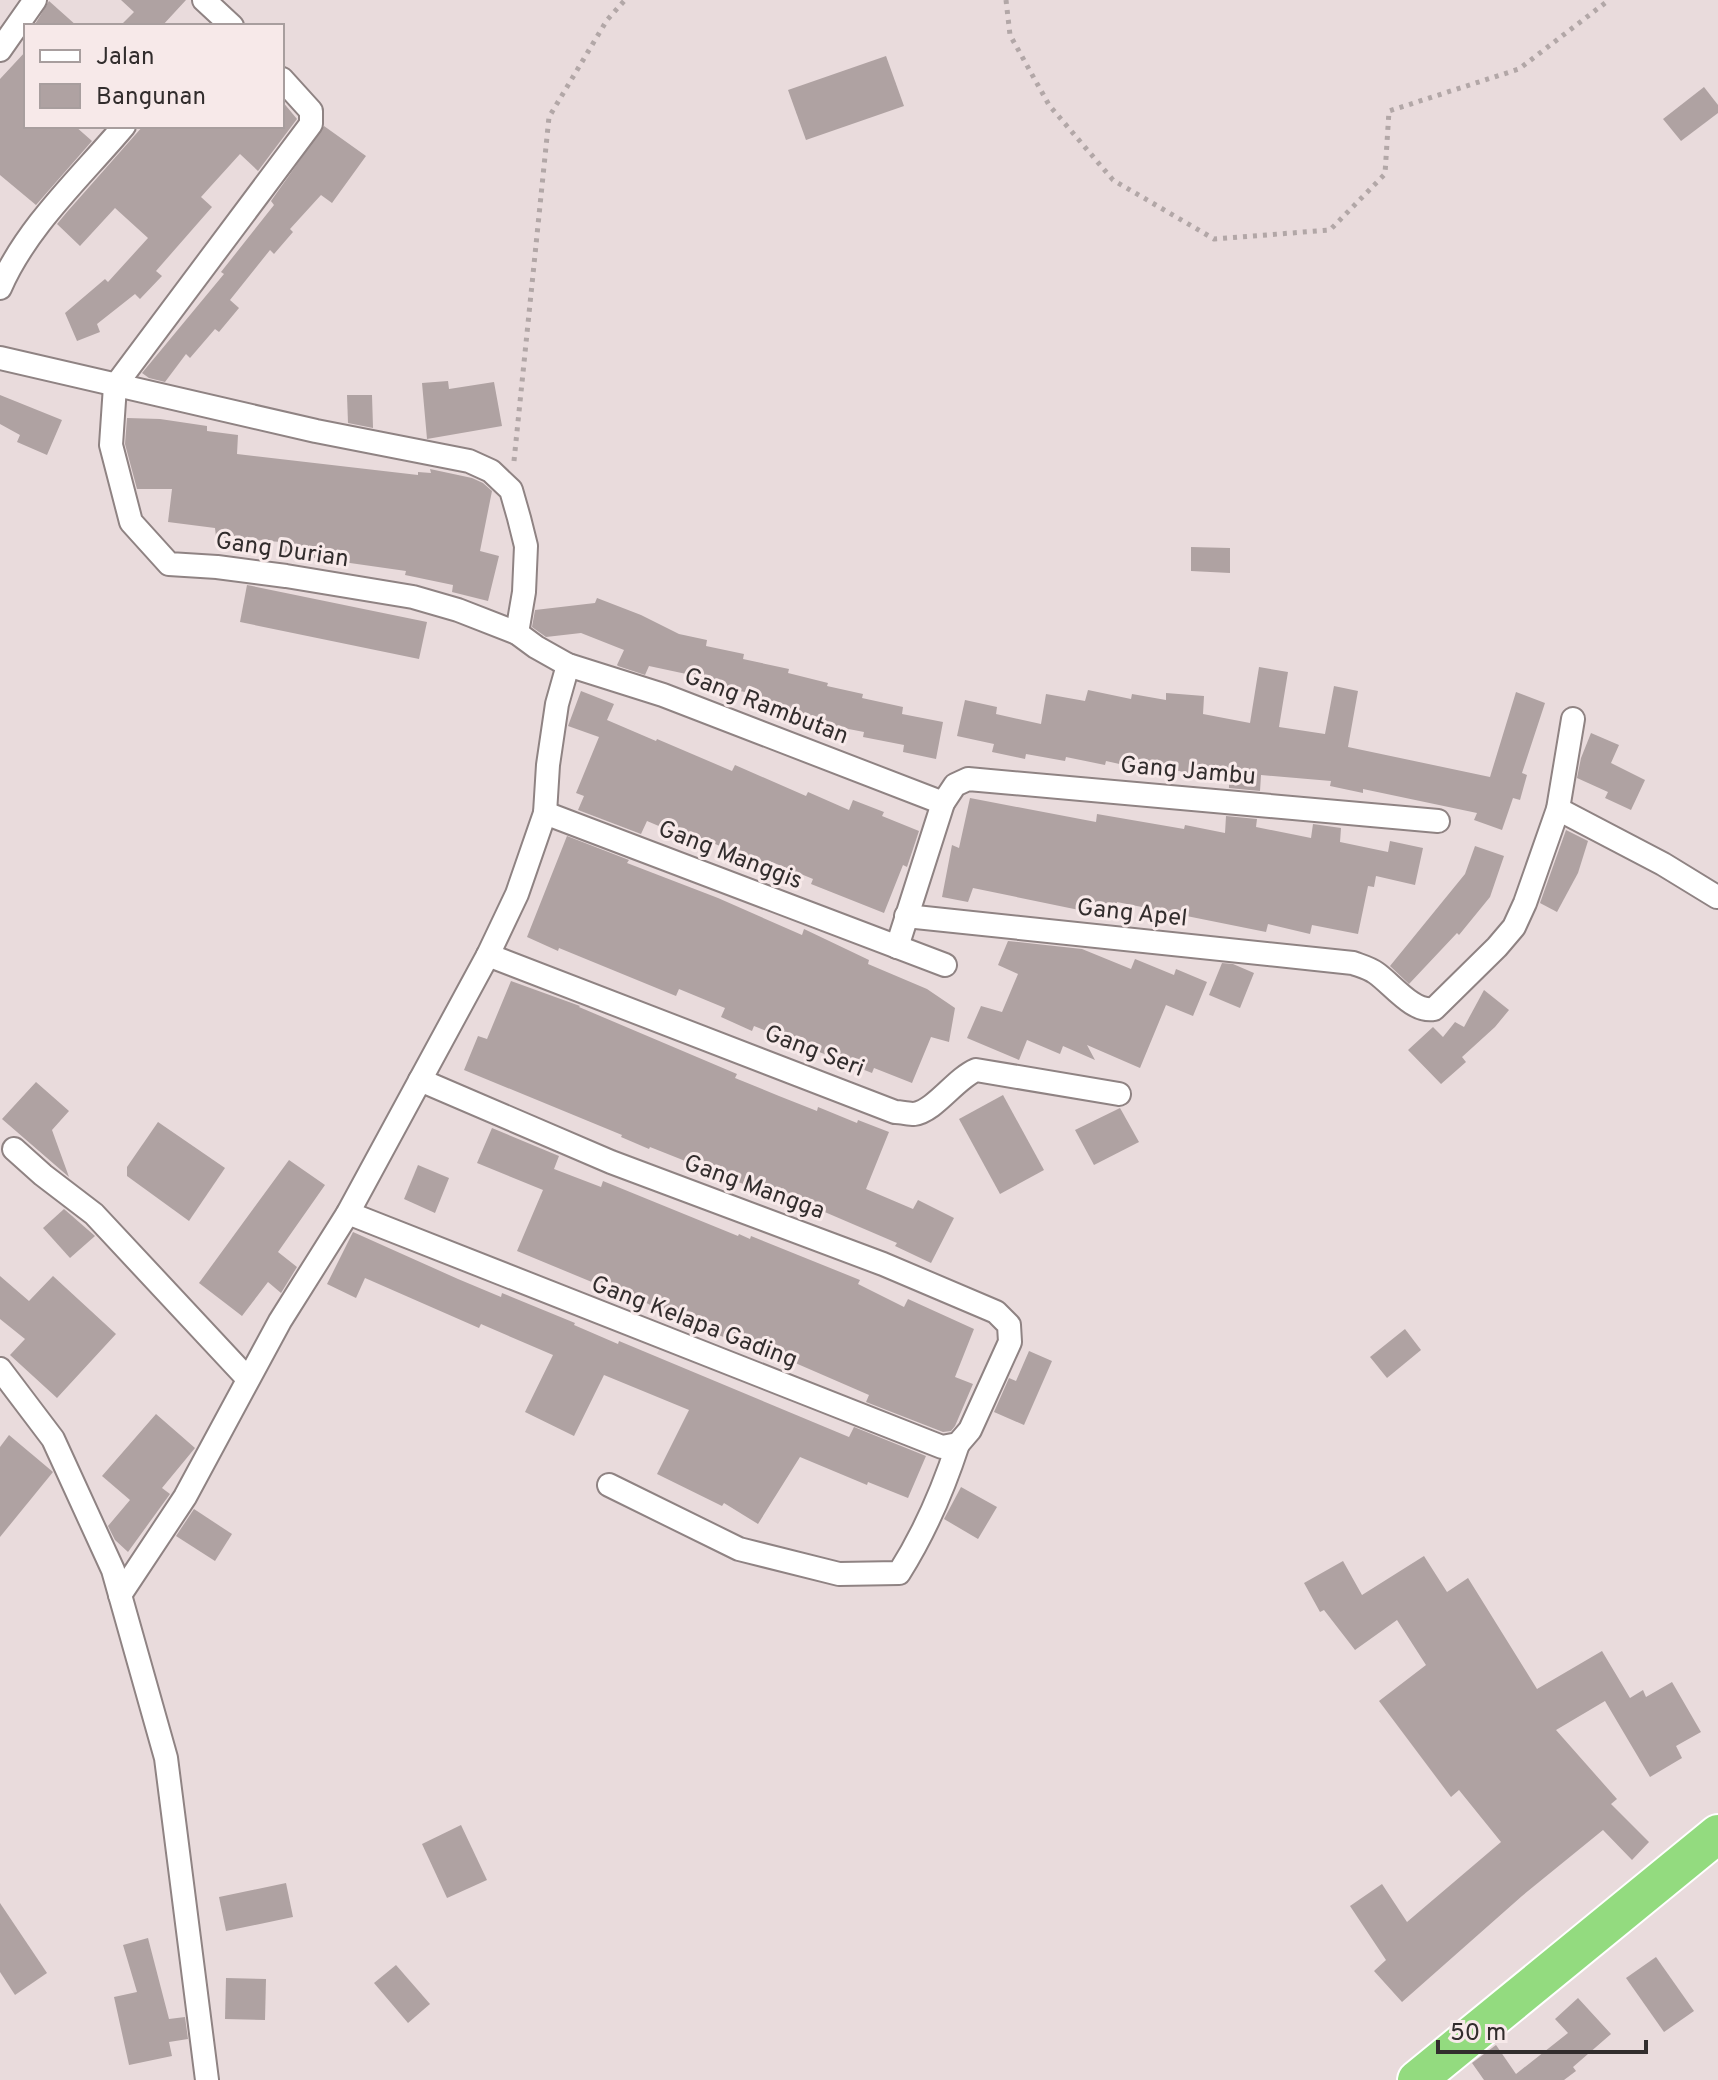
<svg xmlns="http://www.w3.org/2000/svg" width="1718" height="2080" font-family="Overpass,sans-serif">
  <rect width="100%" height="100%" fill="#e9dbdc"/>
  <g fill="#afa2a2">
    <polygon points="121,0 186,0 162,26 120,26 134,12"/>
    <polygon points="49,1 77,26 34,26"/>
    <polygon points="26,51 26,126 75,126 92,141 36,205 0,175 0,79"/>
    <polygon points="886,56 904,106 806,140 788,90"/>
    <polygon points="1704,87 1718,105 1718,113 1681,141 1663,119"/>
    <polygon points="282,101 297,119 258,171 240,154 201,197 212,207 156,271 162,276 140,299 135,294 97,324 100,332 77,341 65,313 105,279 108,282 148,238 115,208 80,246 57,224 67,212 143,126 282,126"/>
    <polygon points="324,126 366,156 332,203 321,195 290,229 293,232 274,254 270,250 230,300 239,308 219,332 215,329 190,358 186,354 165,382 149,378 142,373 224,274 221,272 274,205 271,201"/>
    <polygon points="448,381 449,389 494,382 502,426 427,439 422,383"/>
    <polygon points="0,395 62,420 47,455 17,442 20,435 0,424"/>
    <polygon points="347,395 372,395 373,428 348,423"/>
    <polygon points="127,418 160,419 207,426 207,431 238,435 237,454 418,475 418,472 431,473 430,469 472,478 483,483 492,491 480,551 499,556 488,601 452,592 453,585 405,575 406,571 280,553 281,542 216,537 215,528 168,522 172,489 137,489 125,444"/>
    <polygon points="1191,547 1230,548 1230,573 1191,571"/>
    <polygon points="247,585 427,622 419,659 240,622"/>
    <polygon points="597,598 641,615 679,634 707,640 706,646 744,654 743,659 789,669 788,673 828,683 827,686 863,694 862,698 903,707 902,714 943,722 936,759 903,752 904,745 863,737 864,732 823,724 824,721 786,711 787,706 749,698 750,693 704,684 705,678 649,666 645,675 618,666 617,665 624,650 581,633 546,637 532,627 535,610 595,603"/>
    <polygon points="1259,667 1288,672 1279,727 1325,734 1334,686 1358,691 1348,747 1490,777 1516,692 1545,703 1522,773 1527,775 1520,800 1513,798 1502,830 1474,820 1477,813 1363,789 1363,793 1330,786 1331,781 1261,775 1260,791 1229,788 1229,782 1152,765 1151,771 1106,761 1105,765 1066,757 1065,761 1026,754 1025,759 992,752 994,744 957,736 965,700 997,707 996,714 1041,724 1046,694 1085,701 1088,690 1131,699 1132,694 1166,700 1166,693 1204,696 1203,714 1250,723"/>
    <polygon points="581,691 614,704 607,720 656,741 657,739 732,771 735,765 806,796 808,792 849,810 853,800 884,812 882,816 919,831 907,867 903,865 884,913 811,884 813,879 767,860 765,865 689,833 687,838 647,821 641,834 578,810 584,796 576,793 599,737 568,726"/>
    <polygon points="1591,733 1619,745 1611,763 1645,780 1631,810 1605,798 1608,792 1577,778 1581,758"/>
    <polygon points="970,798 1096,822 1097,814 1184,829 1185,825 1225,833 1226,816 1257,819 1256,827 1311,838 1313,824 1341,828 1340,842 1388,852 1390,841 1423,848 1415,885 1376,876 1374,887 1368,886 1358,934 1312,925 1310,934 1268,924 1266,932 1117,902 1113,917 973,888 968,902 942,897 952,845 959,848"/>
    <polygon points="1566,830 1588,841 1578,873 1557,912 1540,903"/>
    <polygon points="567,836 629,860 627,863 718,898 802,935 804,929 869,960 868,964 927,989 955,1008 949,1042 931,1037 912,1083 874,1068 872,1073 754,1026 752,1031 721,1017 725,1008 679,989 676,996 559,948 558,951 527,937"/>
    <polygon points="1475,846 1504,856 1490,897 1459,935 1457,933 1409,984 1390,966 1465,874"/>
    <polygon points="1008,941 1082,949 1131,969 1135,959 1174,975 1176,969 1207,982 1193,1016 1166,1005 1140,1068 1087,1045 1095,1060 1063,1046 1060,1054 1027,1040 1019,1060 967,1038 981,1006 1002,1012 1018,974 998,965"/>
    <polygon points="1222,963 1233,964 1254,973 1240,1008 1209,995"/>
    <polygon points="511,981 580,1006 579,1007 737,1074 735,1078 779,1096 817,1111 818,1107 857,1123 858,1120 889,1132 866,1189 913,1209 918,1200 954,1218 931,1263 895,1246 897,1243 813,1207 811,1211 650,1147 649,1149 621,1137 622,1135 464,1070 478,1036 487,1039"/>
    <polygon points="1484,990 1509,1010 1495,1027 1462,1057 1466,1062 1441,1084 1408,1050 1433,1027 1443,1037 1455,1022 1464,1027"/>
    <polygon points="36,1082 69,1111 52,1130 69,1177 2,1119"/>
    <polygon points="1003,1095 1044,1170 1000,1194 959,1119"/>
    <polygon points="1120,1108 1139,1142 1094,1165 1075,1130"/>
    <polygon points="158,1122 225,1168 189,1221 127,1176 127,1167"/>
    <polygon points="492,1128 559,1156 554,1169 601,1187 603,1181 738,1236 739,1234 750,1239 751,1236 860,1280 858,1284 904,1307 908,1299 974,1329 955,1377 973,1384 955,1426 951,1431 943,1432 866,1402 869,1395 793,1362 794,1359 744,1338 742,1344 700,1328 629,1295 628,1297 517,1251 543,1190 477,1163"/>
    <polygon points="289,1160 325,1185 278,1252 297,1267 281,1293 268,1282 242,1316 199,1283"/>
    <polygon points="418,1165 449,1178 435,1213 404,1199"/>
    <polygon points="64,1209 95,1236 70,1258 43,1228"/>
    <polygon points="353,1232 458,1279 501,1297 502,1293 575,1323 574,1325 618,1344 619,1341 849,1437 854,1427 926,1456 908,1498 868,1482 867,1485 800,1457 758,1524 724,1503 722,1506 657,1474 689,1410 604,1375 574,1436 525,1412 553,1355 481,1324 479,1328 365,1278 356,1298 327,1284"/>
    <polygon points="0,1276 29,1301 53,1276 116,1334 57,1398 10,1355 25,1339 0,1319"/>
    <polygon points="1405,1329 1421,1350 1387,1378 1370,1357"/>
    <polygon points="1029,1351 1052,1361 1024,1425 994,1412 1009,1378 1016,1381"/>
    <polygon points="156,1414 195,1448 162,1488 170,1494 128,1552 115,1540 108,1526 130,1500 102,1476"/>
    <polygon points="9,1435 53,1472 0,1537 0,1447"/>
    <polygon points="961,1487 997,1507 978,1539 944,1519"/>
    <polygon points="194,1509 232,1534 215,1561 176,1536"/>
    <polygon points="1424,1556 1447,1592 1468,1578 1537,1689 1602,1651 1630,1698 1643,1690 1646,1697 1672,1682 1701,1732 1676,1746 1682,1758 1650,1777 1605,1701 1556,1730 1617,1799 1611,1804 1649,1842 1632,1860 1603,1830 1522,1896 1402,2002 1374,1971 1386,1960 1350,1906 1382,1884 1407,1922 1501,1842 1459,1790 1451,1797 1379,1701 1426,1665 1397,1620 1355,1650 1324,1610 1320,1612 1304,1583 1343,1561 1362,1595"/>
    <polygon points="461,1825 487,1880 447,1898 422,1844"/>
    <polygon points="286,1883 293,1917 226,1931 219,1897"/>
    <polygon points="0,1903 47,1973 15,1995 0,1972"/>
    <polygon points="148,1938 169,2019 185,2017 188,2039 169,2042 172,2056 129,2065 114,1997 137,1992 123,1945"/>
    <polygon points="1656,1957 1694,2011 1664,2032 1626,1978"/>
    <polygon points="396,1965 430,2004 408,2023 374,1983"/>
    <polygon points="226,1978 266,1979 265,2020 225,2019"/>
    <polygon points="1578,1998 1611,2034 1573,2067 1576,2071 1564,2080 1484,2080 1472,2063 1496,2045 1516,2074 1568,2033 1555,2019"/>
  </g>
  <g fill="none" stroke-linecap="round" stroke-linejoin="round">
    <g stroke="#8f8383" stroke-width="26">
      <g id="minor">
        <polyline points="204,0 232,26"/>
        <polyline points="0,50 35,0"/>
        <path d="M0,288C27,226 81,177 124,126"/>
        <polyline points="0,358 316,431 469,461 491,471 511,490 519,518 526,546 524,592 517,633"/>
        <polyline points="115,386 111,445 131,522 169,564 217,567 286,576 413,597 458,610 517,633 536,647 568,665 663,695 943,803"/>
        <polyline points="115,386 311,124 311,111 282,79"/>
        <polyline points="1558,809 1663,864 1717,897"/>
        <polyline points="545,813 945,965"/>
        <path d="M906,916L1353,963C1361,966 1369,968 1376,973C1392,984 1413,1013 1434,1009L1497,947L1514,927L1525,903L1558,809L1573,719"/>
        <polyline points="897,947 943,803 955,785 968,779 1438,821"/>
        <path d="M488,955L895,1112C901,1112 909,1114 914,1114C935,1111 955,1079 976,1070L1119,1094"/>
        <polyline points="14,1149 43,1175 94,1214 248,1379"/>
        <polyline points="348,1213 942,1447 958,1444 970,1430 1010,1342 1009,1325 996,1312 883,1264 611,1162 420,1080"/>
        <polyline points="0,1369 53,1439 113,1570 166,1758 207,2080"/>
        <path d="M609,1485L739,1549L839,1574L899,1573C925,1532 943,1490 958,1444"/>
        <polyline points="120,1595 185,1497 280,1321 348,1213 488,955 517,894 545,813 548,765 557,704 568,665"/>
      </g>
    </g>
    <g stroke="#fff" stroke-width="42">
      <polyline id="trunk" points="1417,2080 1718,1834"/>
    </g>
    <g stroke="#b2a7a7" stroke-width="5" stroke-dasharray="4 6" stroke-linecap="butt">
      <polyline points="1006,0 1010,35 1049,105 1113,180 1214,239 1330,230 1385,174 1389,111 1519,69 1609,0"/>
      <polyline points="514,461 549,117 607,20 625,0"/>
    </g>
    <use href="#minor" stroke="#fff" stroke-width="22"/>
    <use href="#trunk" stroke="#93db7f" stroke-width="38"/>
  </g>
  <g text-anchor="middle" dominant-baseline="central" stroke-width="6" stroke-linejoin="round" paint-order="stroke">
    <g font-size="24" fill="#322d2d" stroke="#f7e9e9">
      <text transform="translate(282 551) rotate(8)">Gang Durian</text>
      <text transform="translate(766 707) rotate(21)">Gang Rambutan</text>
      <text transform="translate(1188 772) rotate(5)">Gang Jambu</text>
      <text transform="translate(730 856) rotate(21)">Gang Manggis</text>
      <text transform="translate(1132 914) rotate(6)">Gang Apel</text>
      <text transform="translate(814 1052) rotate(21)">Gang Seri</text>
      <text transform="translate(754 1188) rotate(20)">Gang Mangga</text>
      <text transform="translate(694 1323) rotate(21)">Gang Kelapa Gading</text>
    </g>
  </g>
  <rect x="24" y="24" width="260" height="104" fill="#f7e9e9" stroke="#a89e9e" stroke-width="2"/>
  <rect x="40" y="50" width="40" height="12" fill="#ffffff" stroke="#a89e9e" stroke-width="2"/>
  <text x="96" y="64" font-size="24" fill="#322d2d">Jalan</text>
  <rect x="40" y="84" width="40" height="24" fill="#afa2a2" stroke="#a89e9e" stroke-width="2"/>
  <text x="96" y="104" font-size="24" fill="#322d2d">Bangunan</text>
  <path d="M1438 2040v12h208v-12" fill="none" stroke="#322d2d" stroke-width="4"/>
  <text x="1450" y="2040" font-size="24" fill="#322d2d" stroke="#f7e9e9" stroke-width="6" paint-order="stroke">50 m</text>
</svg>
